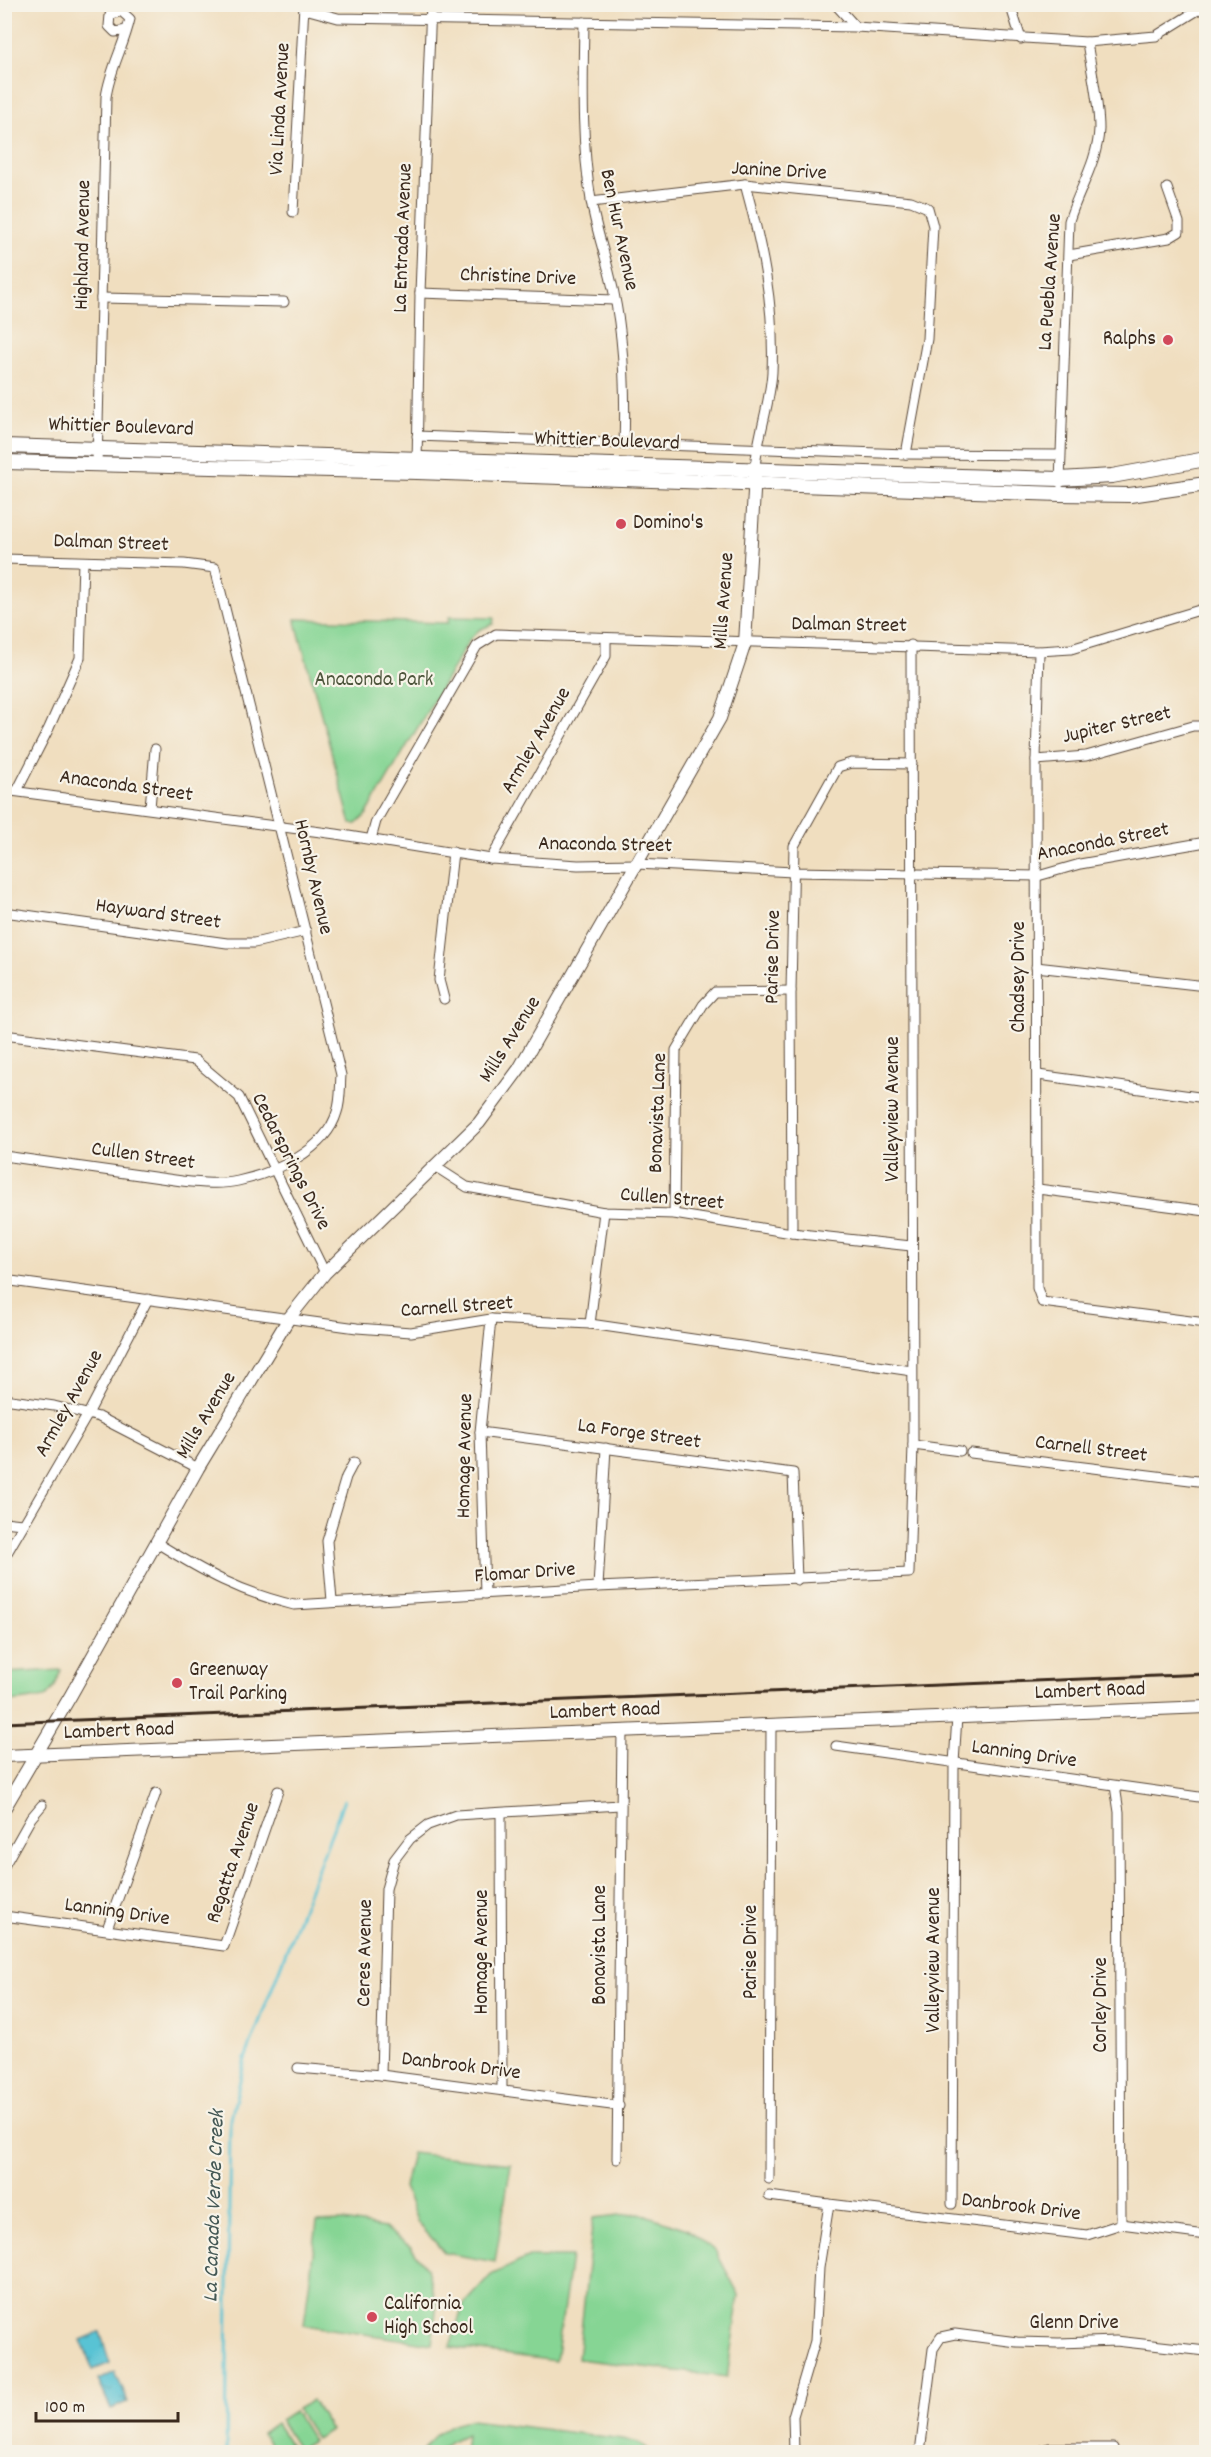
<svg xmlns="http://www.w3.org/2000/svg" width="1211" height="2457" font-family="Dekko,sans-serif">
  <defs>
    <pattern id="water-ripples" width="26" height="14" patternUnits="userSpaceOnUse" patternTransform="scale(1.5)"><rect width="26" height="14" fill="#59c3d4"/><path d="M2 4q2-2 4 0t4 0M15 11q2-2 4 0t4 0" fill="none" stroke="#4b9fab"/></pattern>
  </defs>
  <rect width="100%" height="100%" fill="#f7f3e8"/>
  <filter id="ink" filterUnits="userSpaceOnUse"><feTurbulence type="fractalNoise" baseFrequency=".0167" numOctaves="2"/><feDisplacementMap in="SourceGraphic" scale="12" xChannelSelector="R" yChannelSelector="G"/><feConvolveMatrix kernelMatrix="1 2 1 2 8 2 1 2 1" color-interpolation-filters="sRGB"/></filter>
  <filter id="wash" filterUnits="userSpaceOnUse"><feTurbulence type="fractalNoise" baseFrequency=".008" numOctaves="4" result="noise"/><feDisplacementMap in="SourceGraphic" scale="24" xChannelSelector="R" yChannelSelector="G"/><feGaussianBlur stdDeviation="1.35" result="paint"/><feColorMatrix in="noise" values="0 0 0 0 0 0 0 0 0 0 0 0 0 0 0 0 0 1.4 0 .05"/><feComposite in="paint" operator="in"/></filter>
  <g filter="url(#wash)">
    <rect width="100%" height="100%" fill="#f0debf"/>
    <g fill="#86d594" stroke="#608059" stroke-width="1.5">
      <polygon points="449,617 494,618 493,624 479,630 470,639 366,815 356,824 351,824 295,619 448,623"/>
      <polygon points="61,1670 55,1686 46,1697 5,1703 5,1673"/>
      <polygon points="412,2153 511,2164 495,2262 445,2253 418,2223 404,2187"/>
      <polygon points="639,2213 687,2229 716,2252 739,2295 727,2377 578,2359 593,2218"/>
      <polygon points="343,2221 384,2228 411,2247 427,2269 437,2303 432,2344 304,2325 317,2222"/>
      <polygon points="529,2257 571,2257 556,2361 450,2347 463,2306 491,2275"/>
      <polygon points="312,2400 331,2430 316,2439 297,2409"/>
      <polygon points="294,2411 313,2441 299,2450 280,2420"/>
      <path d="M471,2420L623,2439L638,2443L653,2452H464L466,2434L449,2442L438,2452H422C432,2434 449,2422 471,2420Z"/>
      <polygon points="276,2423 295,2452 274,2452 262,2433"/>
    </g>
    <g fill="url(#water-ripples)" stroke="#4a7679" stroke-width="1.5">
      <polygon points="100,2332 110,2363 93,2370 81,2340"/>
      <polygon points="115,2372 128,2402 111,2409 98,2380"/>
    </g>
    <g fill="none" stroke-linecap="round" stroke-linejoin="round">
      <polyline stroke="#59c3d4" stroke-width="3" points="226,2452 230,2123 245,2059 344,1800"/>
    </g>
  </g>
  <g filter="url(#ink)">
    <g fill="none" stroke-linecap="round" stroke-linejoin="round">
      <g stroke="#564536" stroke-width="11">
        <g id="street">
          <polyline points="835,4 856,27"/>
          <polyline points="1010,4 1021,39"/>
          <polyline points="305,9 338,18 856,27 1087,42 1156,36 1206,5"/>
          <path d="M584,22C583,82 581,141 591,200C595,226 604,251 610,276C624,330 626,389 624,445"/>
          <path d="M745,184C762,246 775,307 772,372C770,404 758,435 755,467"/>
          <polyline points="591,202 745,184 911,201 928,208 933,226 927,339 906,454"/>
          <polyline points="293,212 304,5"/>
          <polyline points="1069,255 1169,238 1179,232 1179,222 1167,188"/>
          <polyline points="420,293 614,300"/>
          <polyline points="101,298 284,302"/>
          <polyline points="417,436 906,454 1060,455"/>
          <polyline points="417,464 420,293 431,4"/>
          <path d="M97,465L106,97C110,69 124,46 130,19L121,11L110,15L109,26L115,32L127,30"/>
          <path d="M1060,483L1069,221C1078,191 1098,161 1099,129C1099,101 1091,70 1087,42"/>
          <path d="M4,559L184,564L215,568L341,1075C340,1087 341,1101 337,1112C326,1151 274,1173 238,1181C220,1185 201,1183 182,1181L4,1156"/>
          <polyline points="1039,651 1036,760 1037,1288 1042,1302 1206,1323"/>
          <polyline points="1036,760 1086,756 1193,726 1206,726"/>
          <polyline points="4,790 336,834 491,859 578,865 637,864 793,872 1038,876 1080,864 1206,842"/>
          <polyline points="17,791 49,728 80,658 83,562"/>
          <polyline points="150,808 155,749"/>
          <polyline points="371,839 376,821 477,646 496,634 1039,651 1071,649 1206,608"/>
          <polyline points="491,859 606,656 606,638"/>
          <polyline points="4,912 227,943 254,943 306,931"/>
          <polyline points="1036,967 1206,986"/>
          <polyline points="444,999 439,980 453,852"/>
          <polyline points="4,1035 195,1060 239,1097 325,1273"/>
          <polyline points="1038,1075 1206,1098"/>
          <polyline points="436,1167 467,1187 604,1212 674,1214 792,1233 911,1246"/>
          <polyline points="1038,1189 1206,1211"/>
          <polyline points="674,1214 676,1050 703,1005 715,992 791,991"/>
          <polyline points="792,1233 791,991 794,846 838,767 851,763 912,764"/>
          <polyline points="4,1280 357,1328 411,1332 491,1319 590,1324 912,1371"/>
          <polyline points="590,1324 604,1212"/>
          <polyline points="4,1399 54,1406 99,1417 198,1468"/>
          <polyline points="480,1432 793,1473 797,1580"/>
          <polyline points="913,1445 960,1451"/>
          <polyline points="971,1453 1206,1482"/>
          <polyline points="4,1522 22,1524"/>
          <path d="M157,1543C204,1572 239,1592 294,1605L598,1587L909,1573L913,1445L911,645"/>
          <polyline points="4,1558 88,1414 148,1299"/>
          <polyline points="598,1587 606,1448"/>
          <polyline points="485,1594 480,1432 491,1319"/>
          <polyline points="332,1601 327,1541 346,1477 354,1462"/>
          <polyline points="836,1746 1206,1798"/>
          <polyline points="1115,1786 1119,1812 1121,2224"/>
          <polyline points="501,1814 502,2090"/>
          <polyline points="4,1866 31,1818 42,1805"/>
          <polyline points="4,1916 224,1946 278,1791"/>
          <polyline points="107,1929 156,1793"/>
          <polyline points="298,2068 381,2075 619,2106"/>
          <polyline points="381,2075 386,1889 394,1860 410,1839 428,1825 456,1815 620,1805"/>
          <polyline points="617,2159 622,1731"/>
          <polyline points="769,2179 771,1725"/>
          <polyline points="769,2196 829,2204 819,2268 815,2341 793,2416 794,2452"/>
          <polyline points="829,2204 1087,2235 1121,2224 1206,2235"/>
          <polyline points="952,2204 954,1763 957,1717"/>
          <polyline points="920,2452 933,2349 941,2337 955,2334 1017,2342 1059,2343 1116,2341 1206,2351"/>
          <polyline points="1036,2452 1049,2448 1113,2448"/>
        </g>
      </g>
      <g stroke="#564536" stroke-width="14">
        <g id="secondary">
          <polyline points="4,1756 1206,1707"/>
          <polyline points="4,1809 71,1695 198,1468 289,1318 325,1273 479,1123 519,1069 720,718 745,643 755,475"/>
        </g>
      </g>
      <g stroke="#564536" stroke-width="16">
        <g id="primary">
          <polyline points="4,446 1060,479 1112,476 1206,459"/>
          <polyline points="4,462 417,472 1060,494 1130,495 1206,484"/>
        </g>
      </g>
      <use href="#street" stroke="#fff" stroke-width="9"/>
      <use href="#secondary" stroke="#fff" stroke-width="12"/>
      <use href="#primary" stroke="#fff" stroke-width="14"/>
      <polyline stroke="#3b2a1e" stroke-width="3" points="4,1723 1206,1674"/>
    </g>
  </g>
  <g fill="#d1495b" stroke="#f7f3e8" stroke-width="2">
    <circle cx="1168" cy="340" r="6"/>
    <circle cx="621" cy="524" r="6"/>
    <circle cx="177" cy="1683" r="6"/>
    <circle cx="372" cy="2317" r="6"/>
  </g>
  <g text-anchor="middle" dominant-baseline="central" stroke-width="4.5" stroke-linejoin="round" paint-order="stroke">
    <g font-size="21" fill="#3b2a1e" stroke="#f7f3e8">
      <text transform="translate(281 109) rotate(-87)">Via Linda Avenue</text>
      <text transform="translate(779 172) rotate(3)">Janine Drive</text>
      <text transform="translate(618 230) rotate(78)">Ben Hur Avenue</text>
      <text transform="translate(404 238) rotate(-88)">La Entrada Avenue</text>
      <text transform="translate(84 245) rotate(-89)">Highland Avenue</text>
      <text transform="translate(518 278) rotate(2)">Christine Drive</text>
      <text transform="translate(1051 282) rotate(-86)">La Puebla Avenue</text>
      <text transform="translate(121 428) rotate(2)">Whittier Boulevard</text>
      <text transform="translate(607 442) rotate(2)">Whittier Boulevard</text>
      <text transform="translate(111 544) rotate(2)">Dalman Street</text>
      <text transform="translate(725 601) rotate(-86)">Mills Avenue</text>
      <text transform="translate(849 626) rotate(1)">Dalman Street</text>
      <text transform="translate(1117 726) rotate(-13)">Jupiter Street</text>
      <text transform="translate(537 741) rotate(-60)">Armley Avenue</text>
      <text transform="translate(126 787) rotate(8)">Anaconda Street</text>
      <text transform="translate(1103 843) rotate(-11)">Anaconda Street</text>
      <text transform="translate(605 846) rotate(1)">Anaconda Street</text>
      <text transform="translate(312 877) rotate(77)">Hornby Avenue</text>
      <text transform="translate(158 915) rotate(8)">Hayward Street</text>
      <text transform="translate(774 957) rotate(-89)">Parise Drive</text>
      <text transform="translate(1020 977) rotate(-90)">Chadsey Drive</text>
      <text transform="translate(511 1040) rotate(-58)">Mills Avenue</text>
      <text transform="translate(894 1109) rotate(-90)">Valleyview Avenue</text>
      <text transform="translate(659 1113) rotate(-88)">Bonavista Lane</text>
      <text transform="translate(143 1157) rotate(8)">Cullen Street</text>
      <text transform="translate(290 1162) rotate(63)">Cedarsprings Drive</text>
      <text transform="translate(672 1200) rotate(5)">Cullen Street</text>
      <text transform="translate(457 1308) rotate(-4)">Carnell Street</text>
      <text transform="translate(70 1404) rotate(-61)">Armley Avenue</text>
      <text transform="translate(207 1416) rotate(-59)">Mills Avenue</text>
      <text transform="translate(639 1435) rotate(8)">La Forge Street</text>
      <text transform="translate(1091 1450) rotate(7)">Carnell Street</text>
      <text transform="translate(466 1456) rotate(-89)">Homage Avenue</text>
      <text transform="translate(525 1574) rotate(-4)">Flomar Drive</text>
      <text transform="translate(1090 1692) rotate(-2)">Lambert Road</text>
      <text transform="translate(605 1712) rotate(-2)">Lambert Road</text>
      <text transform="translate(119 1732) rotate(-2)">Lambert Road</text>
      <text transform="translate(1024 1755) rotate(8)">Lanning Drive</text>
      <text transform="translate(234 1863) rotate(-71)">Regatta Avenue</text>
      <text transform="translate(117 1913) rotate(8)">Lanning Drive</text>
      <text transform="translate(601 1945) rotate(-90)">Bonavista Lane</text>
      <text transform="translate(483 1952) rotate(-90)">Homage Avenue</text>
      <text transform="translate(752 1952) rotate(-90)">Parise Drive</text>
      <text transform="translate(366 1953) rotate(-89)">Ceres Avenue</text>
      <text transform="translate(935 1960) rotate(-90)">Valleyview Avenue</text>
      <text transform="translate(1102 2005) rotate(-90)">Corley Drive</text>
      <text transform="translate(461 2067) rotate(7)">Danbrook Drive</text>
      <text transform="translate(1021 2208) rotate(7)">Danbrook Drive</text>
      <text x="1074" y="2324">Glenn Drive</text>
    </g>
    <g font-size="21" fill="#3b2a1e" stroke="#f7f3e8" text-anchor="start">
      <text x="1156" y="340" text-anchor="end">Ralphs</text>
      <text x="633" y="524">Domino's</text>
      <text x="189" y="1671">Greenway<tspan x="189" dy="24">Trail Parking</tspan></text>
      <text x="384" y="2305">California<tspan x="384" dy="24">High School</tspan></text>
    </g>
    <g font-size="21" fill="#4e553c" stroke="#f7f3e8">
      <text x="374" y="681">Anaconda Park</text>
    </g>
    <g font-size="22" font-style="italic" fill="#445855" stroke="#f7f3e8">
      <text transform="translate(215 2206) rotate(-88)">La Canada Verde Creek</text>
    </g>
  </g>
  <rect width="1211" height="2457" fill="none" stroke="#f7f3e8" stroke-width="24"/>
  <path d="M36 2412v9h142v-9" fill="none" stroke="#3b2a1e" stroke-width="3"/>
  <text x="45" y="2412" font-size="18" fill="#3b2a1e" stroke="#f7f3e8" stroke-width="4.5" paint-order="stroke">100 m</text>
</svg>
